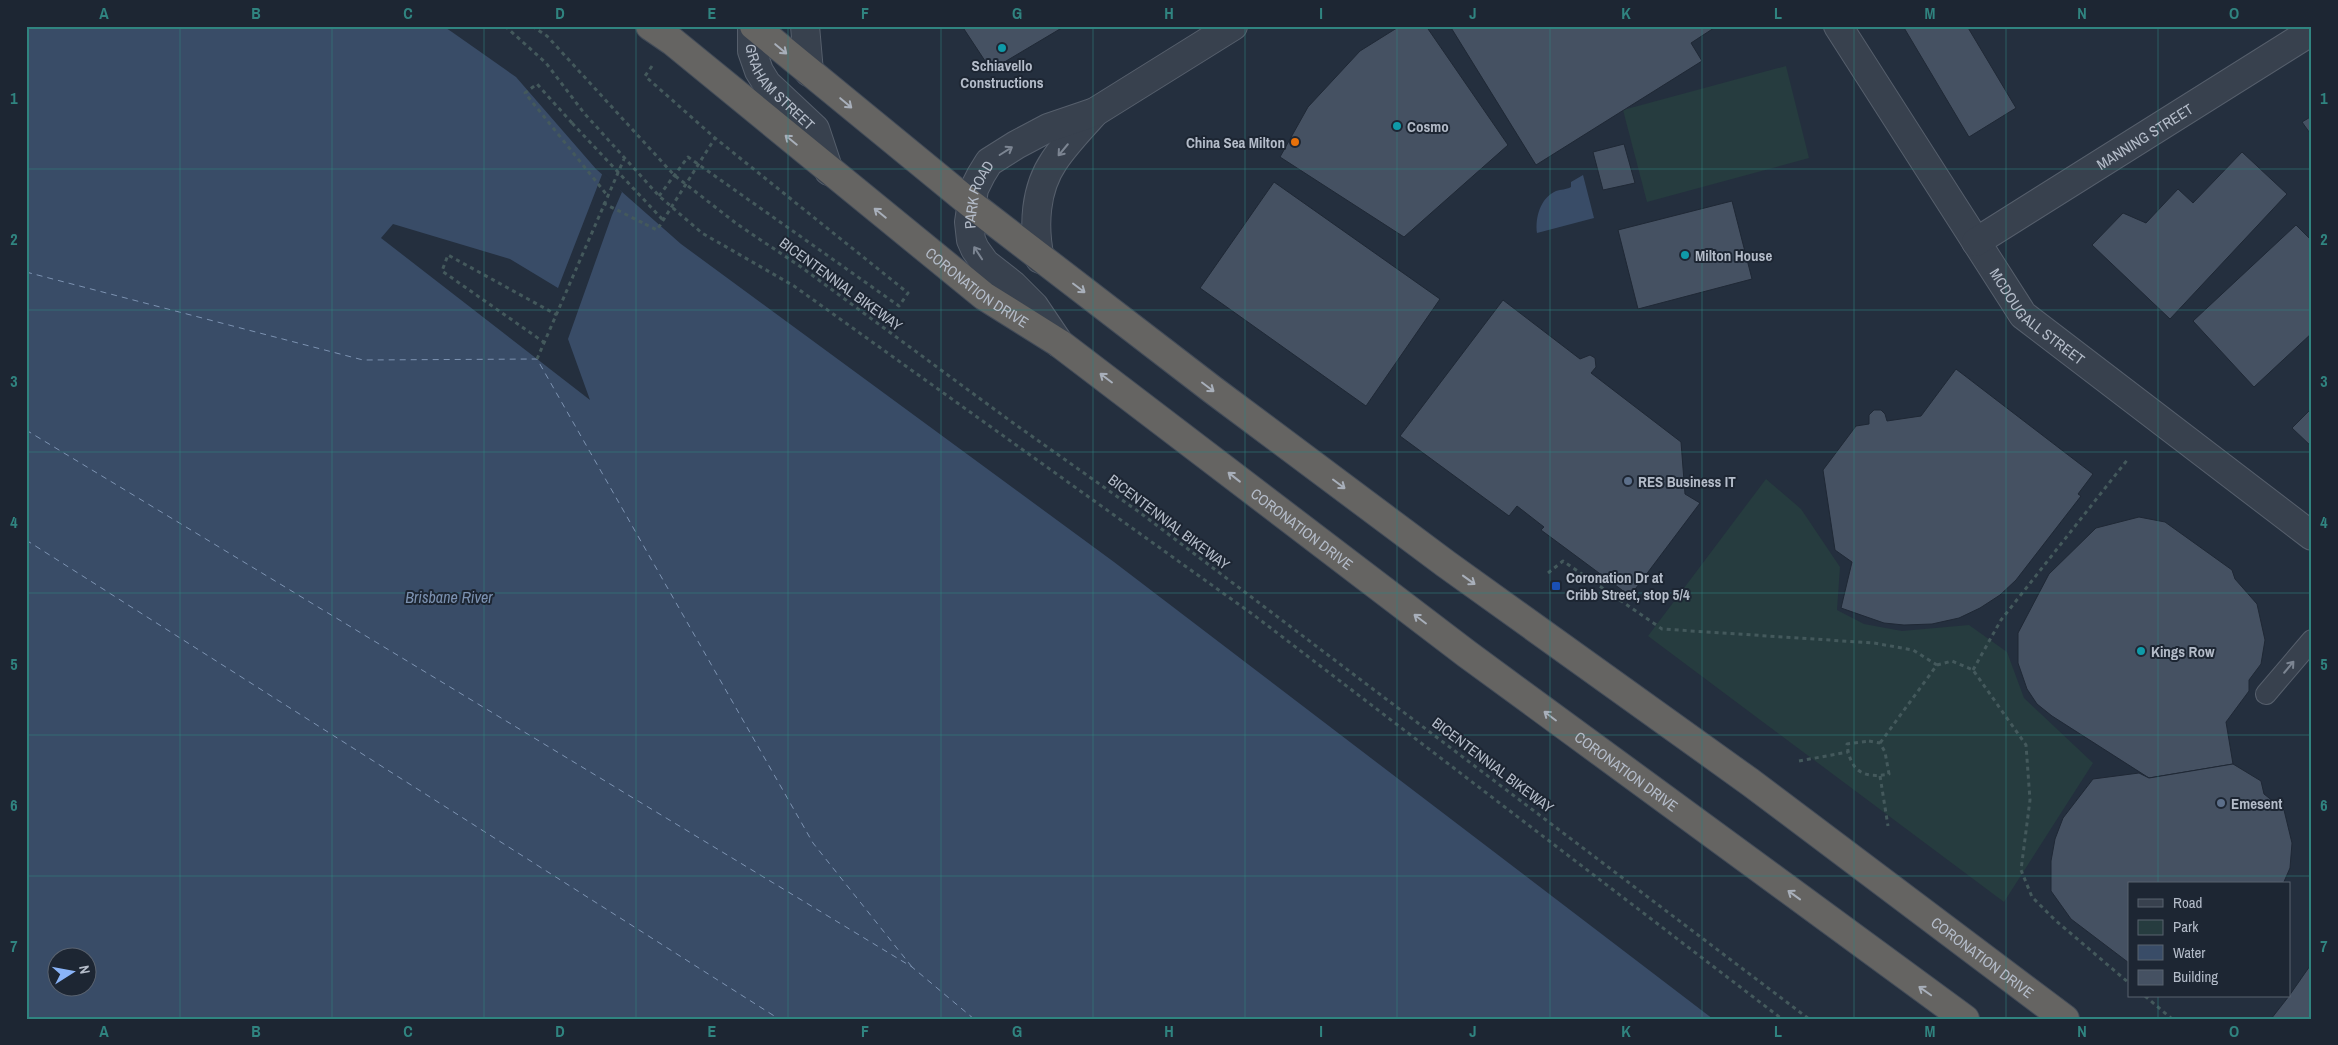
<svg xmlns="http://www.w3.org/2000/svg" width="2338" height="1045" font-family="'Archivo Narrow',sans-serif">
  <rect width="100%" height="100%" fill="#242f3e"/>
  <g fill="#263c3f">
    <polygon points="1786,66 1809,158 1647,202 1623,110"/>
    <polygon points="1766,479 1801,509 1840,567 1837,610 1864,624 1902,631 1969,625 2007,652 2024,698 2093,763 2004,902 1648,636"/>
  </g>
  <g fill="#394c67" fill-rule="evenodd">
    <path d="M26,26H443L452,32L516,77L596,169L681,244L1114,562L1713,1019H26ZM58,958H88V988H58Z"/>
    <path d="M1583,175L1594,218L1537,233C1535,218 1540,198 1556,191C1561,189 1566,190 1571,187V182Z"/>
  </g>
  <polygon fill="#242f3e" points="603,172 622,192 612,215 568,339 590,400 381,238 393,224 510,259 558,288"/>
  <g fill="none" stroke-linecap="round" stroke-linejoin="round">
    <g stroke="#7c92b1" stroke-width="1" stroke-dasharray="6 5" stroke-linecap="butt">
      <polyline points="26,272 363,360 537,359 813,843 912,967"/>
      <polyline points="26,430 912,967 974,1019"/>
      <polyline points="26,540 779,1019"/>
    </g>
  </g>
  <g fill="#455162" stroke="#1f2835">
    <polygon points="962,26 1065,26 991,70"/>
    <polygon points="1400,26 1426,26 1508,145 1404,237 1280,157 1308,107 1360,51"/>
    <polygon points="1450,26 1717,26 1691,43 1702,61 1536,165"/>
    <polygon points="1903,26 1967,26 2016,108 1969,137"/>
    <polygon points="2312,116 2312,136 2302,122"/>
    <polygon points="1624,144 1635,183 1603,190 1593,152"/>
    <polygon points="2242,152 2287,194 2170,319 2092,245 2123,213 2146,223 2178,189 2193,203"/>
    <polygon points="1274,182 1440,299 1366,406 1200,288"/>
    <polygon points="1732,201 1752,279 1638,309 1618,230"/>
    <polygon points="2296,225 2312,241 2312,333 2254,387 2193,321"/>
    <polygon points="1503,300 1580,359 1590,355 1595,358 1596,367 1591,373 1681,442 1685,494 1700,503 1630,596 1541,530 1544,527 1517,506 1509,516 1400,436"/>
    <polygon points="1956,369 2093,474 2078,494 2081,496 2016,580 2000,595 1980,608 1959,618 1932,624 1904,625 1884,623 1841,608 1852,562 1835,550 1823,470 1856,426 1869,424 1869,415 1874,410 1881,410 1885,414 1887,421 1921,416"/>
    <polygon points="2312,408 2312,447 2292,428"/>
    <polygon points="2139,517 2165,522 2232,570 2235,579 2257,604 2265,640 2261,664 2249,680 2249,691 2226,722 2233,764 2149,778 2052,716 2037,704 2027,689 2018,663 2018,633 2049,574 2096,528"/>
    <polygon points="2233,764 2261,781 2264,794 2284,810 2292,843 2290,868 2283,884 2129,884 2129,963 2071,919 2051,891 2051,861 2055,839 2063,818 2093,779 2139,773 2149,778"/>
    <polygon points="2312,963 2312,1019 2271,1019 2289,996"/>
  </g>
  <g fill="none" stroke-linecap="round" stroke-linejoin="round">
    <g stroke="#565f6c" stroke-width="22">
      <polyline id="service" points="2266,694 2312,640"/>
    </g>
    <g stroke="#565f6c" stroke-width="30">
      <g id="minor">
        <path id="s1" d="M752,26V51L759,71L767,84L815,129L829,171"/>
        <polyline points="805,26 809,72"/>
        <path id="s2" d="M1838,26L2023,315L2312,536"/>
        <path id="s3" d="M1976,242L2312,31"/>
      </g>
    </g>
    <g stroke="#565f6c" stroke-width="30">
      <g id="tertiary">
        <path d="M1040,259C1033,226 1035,189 1054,161C1066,143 1081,128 1095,112"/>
        <path id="s4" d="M1059,343L1034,306L1013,285L985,263L975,249L971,240L969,222L974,189L981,175L989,162L1016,145L1048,128L1095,112L1233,26"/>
      </g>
    </g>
    <g stroke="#434c59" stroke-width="30">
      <g id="trunk">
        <path id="s5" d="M650,26L672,41L984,296L1059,343L1467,654L1965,1019"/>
        <path id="s6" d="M754,26L971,204L1213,390L1446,564L1750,782L2065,1019"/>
      </g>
    </g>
    <g stroke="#44595c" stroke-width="3" stroke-dasharray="4 4" stroke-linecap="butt">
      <polyline points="505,26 546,63 584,113 659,196 702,233 794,286 1255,616 1782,1019"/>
      <polyline points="532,26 547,36 674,175 737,224 801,267 1009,420 1139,512 1809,1019"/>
      <polyline points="652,66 645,76 715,138 908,293 899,306 688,157 659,196"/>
      <polyline points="572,123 537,84 525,93 607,195"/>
      <polyline points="603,203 645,224"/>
      <polyline points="545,343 442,271 448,255 557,315"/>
      <polyline points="537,359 624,159"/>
      <polyline points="1548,573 1563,561 1662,629 1874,643 1913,650 1937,665 1880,743"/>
      <polyline points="1937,665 1952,661 1973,670 2026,745 2030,800 2021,870 2032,897 2055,920 2129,983"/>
      <polyline points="1973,670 2001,620 2128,459"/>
      <path d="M1869,741L1880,743L1885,752L1889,774C1863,779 1850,771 1847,744Z"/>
      <polyline points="1799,761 1848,752"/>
      <polyline points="1880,776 1888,826"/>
      <polyline points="2145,996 2172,1019"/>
    </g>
    <use href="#service" stroke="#38414e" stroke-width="20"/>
    <use href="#minor" stroke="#38414e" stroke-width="28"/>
    <use href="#tertiary" stroke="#38414e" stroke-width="28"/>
    <use href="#trunk" stroke="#656462" stroke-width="28"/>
    <g stroke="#44595c" stroke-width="3" stroke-dasharray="4 4" stroke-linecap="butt">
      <polyline points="572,123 663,220"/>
      <polyline points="645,224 657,230 715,138"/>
    </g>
  </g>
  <defs><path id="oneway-shaft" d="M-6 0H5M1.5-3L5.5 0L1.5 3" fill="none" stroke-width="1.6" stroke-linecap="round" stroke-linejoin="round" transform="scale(1.25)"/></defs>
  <g stroke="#a8afba">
    <use href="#oneway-shaft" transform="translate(781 49) rotate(40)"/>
    <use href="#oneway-shaft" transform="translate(846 103) rotate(40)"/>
    <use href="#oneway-shaft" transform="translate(791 140) rotate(-141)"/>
    <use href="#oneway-shaft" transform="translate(880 213) rotate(-141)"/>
    <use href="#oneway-shaft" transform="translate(1079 288) rotate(37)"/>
    <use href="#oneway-shaft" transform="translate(1106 378) rotate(-143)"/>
    <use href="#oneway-shaft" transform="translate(1208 387) rotate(37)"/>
    <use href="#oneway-shaft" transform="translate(1234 477) rotate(-142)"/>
    <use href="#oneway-shaft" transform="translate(1339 484) rotate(37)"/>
    <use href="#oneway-shaft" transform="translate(1469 580) rotate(36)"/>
    <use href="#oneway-shaft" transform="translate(1420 619) rotate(-143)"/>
    <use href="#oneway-shaft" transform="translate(1550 716) rotate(-143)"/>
    <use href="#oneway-shaft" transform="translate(1794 895) rotate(-144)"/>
    <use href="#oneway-shaft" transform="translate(1925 991) rotate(-145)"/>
  </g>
  <g stroke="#7c8592">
    <use href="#oneway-shaft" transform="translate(1063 150) rotate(130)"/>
    <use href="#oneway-shaft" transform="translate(1006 151) rotate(-32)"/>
    <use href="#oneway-shaft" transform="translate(978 253) rotate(-123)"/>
    <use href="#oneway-shaft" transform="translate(2289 667) rotate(-50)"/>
  </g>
  <path fill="none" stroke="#308480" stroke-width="1" stroke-opacity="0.55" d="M180,26V1019M332,26V1019M484,26V1019M636,26V1019M788,26V1019M941,26V1019M1093,26V1019M1245,26V1019M1397,26V1019M1550,26V1019M1702,26V1019M1854,26V1019M2006,26V1019M2158,26V884M26,169H2312M26,310H2312M26,452H2312M26,593H2312M26,735H2312M26,876H2312M2158,996V1019"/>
  <g fill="#0f9aa8" stroke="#1d2633" stroke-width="2">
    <circle cx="1002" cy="48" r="5"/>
    <circle cx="1397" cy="126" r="5"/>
    <circle cx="1685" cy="255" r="5"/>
    <circle cx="2141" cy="651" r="5"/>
  </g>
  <circle fill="#e8710a" stroke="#1d2633" stroke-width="2" cx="1295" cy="142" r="5"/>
  <g fill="#5c6f8a" stroke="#1d2633" stroke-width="2">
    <circle cx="1628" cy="481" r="5"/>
    <circle cx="2221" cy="803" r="5"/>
  </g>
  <rect fill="#1a4fb4" stroke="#1d2633" stroke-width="2" x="1551" y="581" width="10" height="10" rx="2.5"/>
  <g text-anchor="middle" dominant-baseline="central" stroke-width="4" stroke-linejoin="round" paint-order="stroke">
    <g font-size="15" font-weight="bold" fill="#b4bcc9" stroke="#1d2633" text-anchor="start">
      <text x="1002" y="65" text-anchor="middle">Schiavello<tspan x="1002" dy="17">Constructions</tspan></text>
      <text x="1407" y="126">Cosmo</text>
      <text x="1285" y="142" text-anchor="end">China Sea Milton</text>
      <text x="1695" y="255">Milton House</text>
      <text x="1638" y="481">RES Business IT</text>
      <text x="1566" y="577">Coronation Dr at<tspan x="1566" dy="17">Cribb Street, stop 5/4</tspan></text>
      <text x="2151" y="651">Kings Row</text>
      <text x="2231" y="803">Emesent</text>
    </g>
    <g font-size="15" fill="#b4bcc9" stroke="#1d2633">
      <text stroke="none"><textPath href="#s1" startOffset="71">GRAHAM STREET</textPath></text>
      <text stroke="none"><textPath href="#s3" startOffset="199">MANNING STREET</textPath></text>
      <text stroke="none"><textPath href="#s4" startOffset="184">PARK ROAD</textPath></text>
      <text transform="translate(841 284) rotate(36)">BICENTENNIAL BIKEWAY</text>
      <text stroke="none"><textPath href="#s5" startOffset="419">CORONATION DRIVE</textPath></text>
      <text stroke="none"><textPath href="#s2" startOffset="354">MCDOUGALL STREET</textPath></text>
      <text transform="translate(1169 522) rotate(37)">BICENTENNIAL BIKEWAY</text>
      <text stroke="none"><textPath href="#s5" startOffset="824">CORONATION DRIVE</textPath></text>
      <text transform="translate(1493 765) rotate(37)">BICENTENNIAL BIKEWAY</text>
      <text stroke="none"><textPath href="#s5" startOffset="1229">CORONATION DRIVE</textPath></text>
      <text stroke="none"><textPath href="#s6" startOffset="1542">CORONATION DRIVE</textPath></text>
    </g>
    <g font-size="16" font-style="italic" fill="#7c92b1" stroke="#1d2633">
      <text x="449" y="597">Brisbane River</text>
    </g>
  </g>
  <rect width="2338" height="1045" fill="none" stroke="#1d2633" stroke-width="55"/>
  <rect x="2128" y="882" width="162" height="115" fill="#1d2633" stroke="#59626f"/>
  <rect x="2138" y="899" width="25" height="8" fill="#38414e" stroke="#59626f"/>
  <text x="2173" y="908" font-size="15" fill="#b4bcc9">Road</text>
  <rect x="2138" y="920" width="25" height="15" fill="#263c3f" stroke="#59626f"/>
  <text x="2173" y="932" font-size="15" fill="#b4bcc9">Park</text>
  <rect x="2138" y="945" width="25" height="15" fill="#394c67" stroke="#59626f"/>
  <text x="2173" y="958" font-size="15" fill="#b4bcc9">Water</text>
  <rect x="2138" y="970" width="25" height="15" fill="#455162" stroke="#59626f"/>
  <text x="2173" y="982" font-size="15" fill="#b4bcc9">Building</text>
  <g transform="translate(72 972) rotate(79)"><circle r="24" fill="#1d2633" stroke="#59626f"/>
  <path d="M0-4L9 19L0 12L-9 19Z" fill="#8ab4f8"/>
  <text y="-8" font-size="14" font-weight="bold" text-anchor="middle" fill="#b4bcc9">N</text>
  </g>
  <rect x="28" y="28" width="2282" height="990" fill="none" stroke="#308480" stroke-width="2"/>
  <g font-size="16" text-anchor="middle" font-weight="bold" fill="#308480">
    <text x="104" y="19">A</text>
    <text x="256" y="19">B</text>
    <text x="408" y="19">C</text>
    <text x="560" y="19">D</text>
    <text x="712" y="19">E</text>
    <text x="865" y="19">F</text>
    <text x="1017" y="19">G</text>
    <text x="1169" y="19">H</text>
    <text x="1321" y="19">I</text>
    <text x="1473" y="19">J</text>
    <text x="1626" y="19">K</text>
    <text x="1778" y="19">L</text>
    <text x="1930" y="19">M</text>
    <text x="2082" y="19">N</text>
    <text x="2234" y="19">O</text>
    <text x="14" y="104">1</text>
    <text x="2324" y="104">1</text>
    <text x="14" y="245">2</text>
    <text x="2324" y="245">2</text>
    <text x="14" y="387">3</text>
    <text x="2324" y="387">3</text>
    <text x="14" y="528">4</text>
    <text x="2324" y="528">4</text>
    <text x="14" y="670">5</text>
    <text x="2324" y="670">5</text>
    <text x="14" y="811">6</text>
    <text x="2324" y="811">6</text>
    <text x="14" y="952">7</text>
    <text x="2324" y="952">7</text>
    <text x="104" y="1037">A</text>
    <text x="256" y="1037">B</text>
    <text x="408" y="1037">C</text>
    <text x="560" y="1037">D</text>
    <text x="712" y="1037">E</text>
    <text x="865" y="1037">F</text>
    <text x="1017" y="1037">G</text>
    <text x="1169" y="1037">H</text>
    <text x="1321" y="1037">I</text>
    <text x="1473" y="1037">J</text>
    <text x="1626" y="1037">K</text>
    <text x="1778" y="1037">L</text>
    <text x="1930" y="1037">M</text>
    <text x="2082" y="1037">N</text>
    <text x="2234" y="1037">O</text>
  </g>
</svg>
